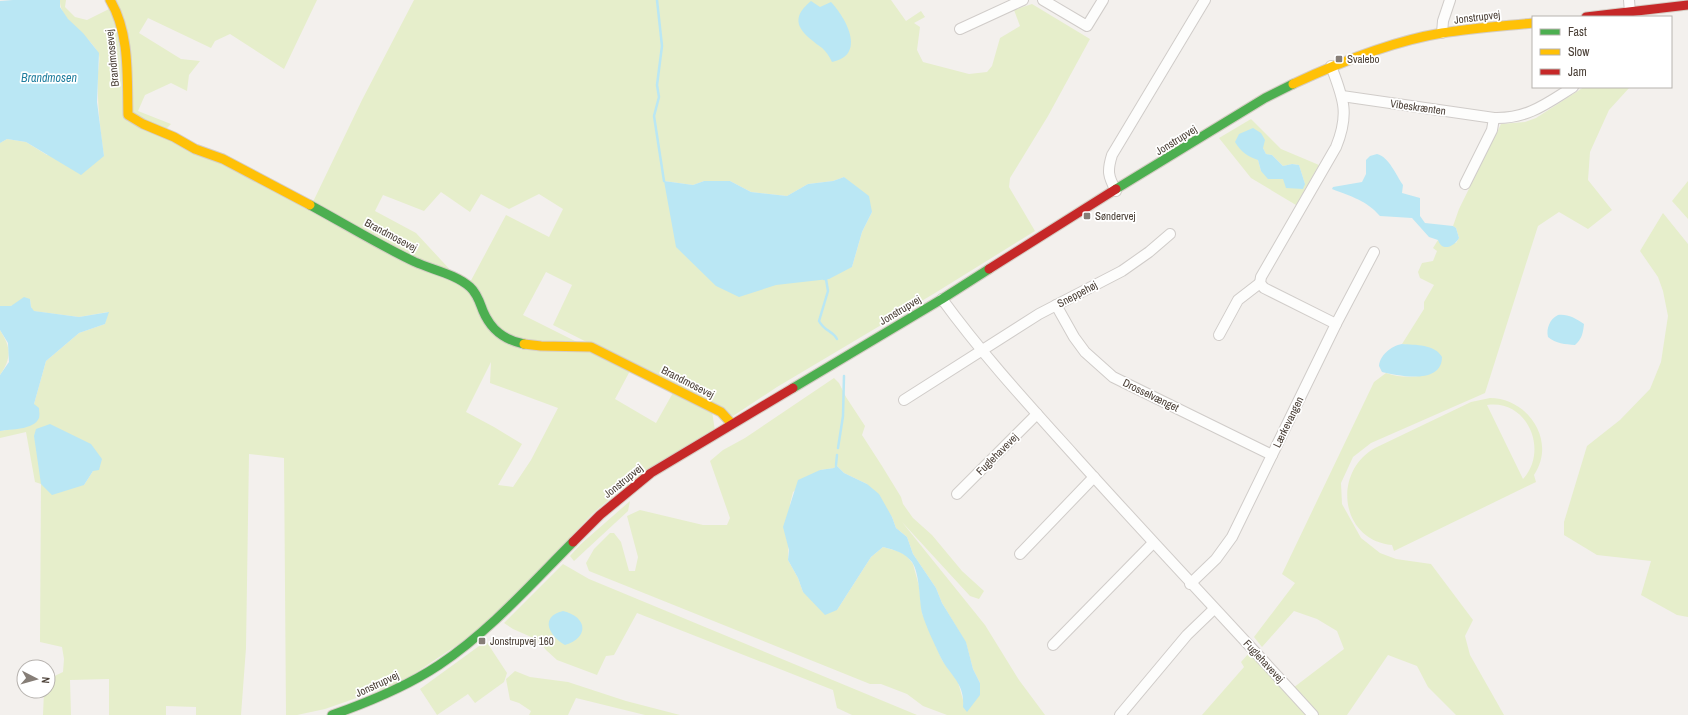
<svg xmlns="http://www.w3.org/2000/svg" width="1688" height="715" font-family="'Archivo Narrow',sans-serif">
  <rect width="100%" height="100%" fill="#f3f0ed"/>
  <g fill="#e6eecb" fill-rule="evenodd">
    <path d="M60,0H66L65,7L75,17L87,20L117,5L114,0H317L284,69L230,34L215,41L211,48L148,18L139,33L181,59L200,61L189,75L187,91L171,83L145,95L138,111L171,124L160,135L311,206L362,100L414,0H891L906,21L921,11L925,17L914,23L920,27L917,50L923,62L969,74L987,72L992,66L1000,38L1020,26L1014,10L1032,4L1090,39L1048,116L1010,178L1009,187L1035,231L935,293L777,387L733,416L553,325L572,285L546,272L523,315L631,369L615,399L656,423L674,391L712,411L715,431C672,456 629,481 592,514L490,623L402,682L325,709L297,715H286L284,458L249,454L246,648L241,715H196V707L166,706V715H109V679L70,680L71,715H43L44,691H48C48,677 51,678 63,672L64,659L62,647L40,642L41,484L35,482L26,432L0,438V431L12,429L34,404L46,361L79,333L105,324L108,312L79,317L33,311L31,307L30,299L11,306H0V143L7,139L26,142L47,155L104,156C100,127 97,103 98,74C98,68 101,58 98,53C89,34 59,21 60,0ZM844,177L872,212L862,232L852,267L771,280L664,181L693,185L704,181H730L751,192L787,196L808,184L833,181ZM441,192L470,212L481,194L509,209L539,194L563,209L549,237L506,215L467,288L416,233L375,211L383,195L424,211ZM491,362L490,383L558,408L531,460L513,487L498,485L522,444L494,427L466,412ZM34,436L93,471L84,485Z"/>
    <path d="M1584,87H1630L1609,110L1590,152L1588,180L1612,210L1588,229L1559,212L1538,226L1485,393L1371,443L1353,457L1341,483L1342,504L1361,538L1380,553L1396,559L1431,564L1473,620L1465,636L1470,655L1504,715H1456L1428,687L1417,666L1388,655L1347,715H1318L1293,688L1344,649L1337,631L1317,619L1294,611L1262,647L1254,637L1295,583L1282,574L1374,382L1386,373C1404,379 1421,378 1437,370L1430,348L1402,344L1424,309V302L1434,285L1420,278L1418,272L1422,263L1433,261L1437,251L1433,248L1438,240L1456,243L1459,238L1456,228L1453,226L1459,209L1501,124L1525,122L1536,118Z"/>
    <path d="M1251,119L1281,149L1319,165L1296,205L1251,178L1219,138ZM1263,148L1266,154L1272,155L1283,166L1292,164L1299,165L1305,184L1284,179L1261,171L1258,160Z"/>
    <polygon points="1688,181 1688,219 1672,201"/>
    <polygon points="1663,213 1688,244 1688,617 1677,615 1641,595 1651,561 1597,555 1564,535 1564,522 1587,446 1620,420 1650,389 1661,362 1668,316 1663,291 1658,277 1640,251"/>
    <path d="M0,330C11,348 12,357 0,375Z"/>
    <path d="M834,378L839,383L846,397L865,426L862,435L882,466L901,497L903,504L913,518L932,535L962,571L984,591L979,599L970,596L902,522L985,625L1019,680L1045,715H947L923,706L907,694L881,684H870L589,571L586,563L594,549L610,533H614L621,542L629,571H635L638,557L627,516L640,510L703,525H727L730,518L710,461L723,450L745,438ZM836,465L844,473L867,484L892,517L896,528L907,537L913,554L936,588L942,603L966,643L973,669L980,683L963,700L958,682L942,660L922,613L919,586L913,564L906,555L897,551L883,547L871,557L837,610L803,592L798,578L788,560L790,504L793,492L820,470L834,468Z"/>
    <path d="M1490,398C1528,398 1557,441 1534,475L1536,482L1394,551L1392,545C1340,540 1332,472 1375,448L1471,402ZM1487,405C1528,399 1549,451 1523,479Z"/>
    <polygon points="630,501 628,511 574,561 570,556 581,544"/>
    <polygon points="563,564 589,579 917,715 852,715 837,708 833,690 637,613 614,655 606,656 597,675 557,660 546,650 538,640 513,629 504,623"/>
    <polygon points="486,641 507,673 504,682 475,703 468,694 437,715 420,689"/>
    <polygon points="1250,652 1310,715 1202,715 1244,667 1241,662"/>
    <polygon points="515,671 530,677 568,682 626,701 680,715 645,715 576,698 568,715 529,715 531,711 519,703 510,700 506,679"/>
  </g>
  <g fill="#bae7f4">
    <polygon points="13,0 60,0 60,7 68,19 83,33 99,53 97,102 104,156 81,175 26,142 7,139 0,143 0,1"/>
    <path d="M811,1L820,7L831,2C846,18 867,55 832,62C830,58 828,54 825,51C822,47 817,45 813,41C795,27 793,16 811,1Z"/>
    <path d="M1253,128L1261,133L1265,140L1263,148L1266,154L1272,155L1283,166L1292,164L1299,165L1305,184L1303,189L1286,188L1283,179H1268L1261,171L1258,160C1247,156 1241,152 1235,142L1239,134Z"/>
    <path d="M1377,154C1389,157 1396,175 1403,185L1402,193L1420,198V216L1425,223L1453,226L1456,228L1459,238C1454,247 1442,252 1438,240L1429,237L1412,218L1380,216C1366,200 1352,197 1332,189L1333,187L1362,182L1366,174V160L1370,156Z"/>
    <polygon points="844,177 869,196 872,212 862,232 852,267 829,279 776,285 739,297 716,286 676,247 664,181 693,185 704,181 730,181 751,192 787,196 808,184 833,181"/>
    <path d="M24,297L30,299L31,307L34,311L79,317L109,312L105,324L79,333L46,361L34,404L39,408C39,411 40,415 39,418C34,430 11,429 0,431V375L9,362L8,343L0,330V306H11Z"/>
    <path d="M1558,315C1568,314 1575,318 1584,324C1583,333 1582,339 1575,345C1565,344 1556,344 1548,337C1546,328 1550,319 1558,315Z"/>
    <path d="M1402,344C1415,345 1435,344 1442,357C1442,385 1399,376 1382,372L1379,366C1380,355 1391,346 1402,344Z"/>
    <polygon points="50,424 91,444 102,459 99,470 93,471 84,485 52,495 41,484 34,436 36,429"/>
    <path d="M836,465L844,473L867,484L879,494L892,517L896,528L907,537L913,554L936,588L942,603L966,642L973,669L980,683V695L967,712L963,707C965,683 951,677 941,658C935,645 926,627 922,613C919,600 920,574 912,562C905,553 895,550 883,547L871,557L837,610L825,615L803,592L798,578L788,560L789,550L783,527L798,480L820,470L834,468Z"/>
    <path d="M563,611C588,617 589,638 565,645C549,636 539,617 563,611Z"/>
  </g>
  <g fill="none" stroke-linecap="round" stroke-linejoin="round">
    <g stroke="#bae7f4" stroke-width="2.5">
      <polyline points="657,0 662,46 657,85 659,97 654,116 664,181"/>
      <path d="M824,279H826L828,291L819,321C825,332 832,330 837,339"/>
      <polyline points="838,448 843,416 844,376"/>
      <polyline points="836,465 837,455"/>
    </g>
    <g stroke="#d0ccc9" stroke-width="12">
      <g id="street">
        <polyline points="1043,0 1087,26 1103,0"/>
        <polyline points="1629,0 1630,12"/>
        <polyline points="960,29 1023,0"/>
        <polyline points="1442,33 1443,21 1450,0"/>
        <path d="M1331,66C1343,98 1350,113 1336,147L1261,277L1260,283L1264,288L1336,324"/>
        <path d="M1342,96L1494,118C1527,119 1546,104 1573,87"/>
        <polyline points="1465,184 1492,130 1494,118"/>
        <path d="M1116,191C1108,176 1107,171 1112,155L1205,0"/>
        <path d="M942,299C982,354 1028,404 1073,454C1152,542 1234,628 1313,715"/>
        <polyline points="1056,305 1074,337 1085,352 1113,377 1272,455"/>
        <polyline points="1219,335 1238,300 1260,283"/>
        <polyline points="904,400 1039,314 1122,271 1149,252 1170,234"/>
        <polyline points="957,494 1037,414"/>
        <polyline points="1020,554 1094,477"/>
        <polyline points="1190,584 1216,559 1232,537 1336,324 1374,252"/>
        <polyline points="1053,645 1153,543"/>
        <polyline points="1120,715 1187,635 1214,609"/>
      </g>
    </g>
    <g stroke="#d5cdc4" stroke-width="11">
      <g id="fast">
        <polyline points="1116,189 1265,98 1293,84"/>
        <path d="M310,205C345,224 379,245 415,262C433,270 455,274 470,287C477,293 480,303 483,311C491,330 504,340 524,344"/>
        <polyline points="793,388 942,299 989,269"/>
        <path d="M332,715C369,702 406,687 439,665C490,631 531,584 573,542"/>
      </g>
    </g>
    <g stroke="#d5cdc4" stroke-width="11">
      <g id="slow">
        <path d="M110,0C130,33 127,77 128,115L143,124L174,137L195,149L223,159L310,205"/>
        <path d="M1293,84C1338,63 1393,41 1442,33C1472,28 1503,26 1533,23"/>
        <polyline points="524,344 541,346 591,347 721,412 732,424"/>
      </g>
    </g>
    <g stroke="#d5cdc4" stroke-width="11">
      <g id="jam">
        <polyline points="1586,17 1688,5"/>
        <polyline points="989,269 1116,189"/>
        <polyline points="573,542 600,515 651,473 793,388"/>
      </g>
    </g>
    <use href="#street" stroke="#fdfdfc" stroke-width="10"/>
    <use href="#fast" stroke="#4caf50" stroke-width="9"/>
    <use href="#slow" stroke="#ffc107" stroke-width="9"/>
    <use href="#jam" stroke="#c62828" stroke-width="9"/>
  </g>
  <g fill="#867e77" stroke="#fff" stroke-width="1.5">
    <rect x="1335" y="55" width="8" height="8" rx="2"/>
    <rect x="1083" y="212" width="8" height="8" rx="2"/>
    <rect x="478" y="637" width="8" height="8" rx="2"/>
  </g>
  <g text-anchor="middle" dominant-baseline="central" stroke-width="3.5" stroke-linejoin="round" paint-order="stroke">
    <g font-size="11" fill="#4b4037" stroke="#fff">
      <text transform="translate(1477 17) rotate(-7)">Jonstrupvej</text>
      <text transform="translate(112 58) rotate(-96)">Brandmosevej</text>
      <text transform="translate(1418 107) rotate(8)">Vibeskrænten</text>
      <text transform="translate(1176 140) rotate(-32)">Jonstrupvej</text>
      <text transform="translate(391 235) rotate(28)">Brandmosevej</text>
      <text transform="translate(1077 294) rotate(-28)">Sneppehøj</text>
      <text transform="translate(900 310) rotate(-31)">Jonstrupvej</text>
      <text transform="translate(688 382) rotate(27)">Brandmosevej</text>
      <text transform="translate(1151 395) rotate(26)">Drosselvænget</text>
      <text transform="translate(1288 422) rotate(-64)">Lærkevangen</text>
      <text transform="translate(997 454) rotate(-45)">Fuglehavevej</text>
      <text transform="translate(623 481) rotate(-39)">Jonstrupvej</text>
      <text transform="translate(1264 661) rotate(47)">Fuglehavevej</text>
      <text transform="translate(377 684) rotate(-25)">Jonstrupvej</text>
    </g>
    <g font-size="11" fill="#4b4037" stroke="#fff" text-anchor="start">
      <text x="1347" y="59">Svalebo</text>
      <text x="1095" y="216">Søndervej</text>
      <text x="490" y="641">Jonstrupvej 160</text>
    </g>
    <g font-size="12" font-style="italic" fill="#217f9f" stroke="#fff">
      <text x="49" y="78">Brandmosen</text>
    </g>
  </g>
  <rect x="1532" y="16" width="140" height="72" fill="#ffffff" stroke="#b7b3af"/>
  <rect x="1540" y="29" width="20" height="6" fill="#4caf50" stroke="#b7b3af"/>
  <text x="1568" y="36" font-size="12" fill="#4b4037">Fast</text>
  <rect x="1540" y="49" width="20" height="6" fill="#ffc107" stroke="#b7b3af"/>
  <text x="1568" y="56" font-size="12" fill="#4b4037">Slow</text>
  <rect x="1540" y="69" width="20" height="6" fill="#c62828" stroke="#b7b3af"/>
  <text x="1568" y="76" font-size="12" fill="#4b4037">Jam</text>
  <g transform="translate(36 679) rotate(96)"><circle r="19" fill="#ffffff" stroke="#b7b3af"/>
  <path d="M0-3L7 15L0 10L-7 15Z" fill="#867e77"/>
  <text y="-6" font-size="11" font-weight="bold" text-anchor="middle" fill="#4b4037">N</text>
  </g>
</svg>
